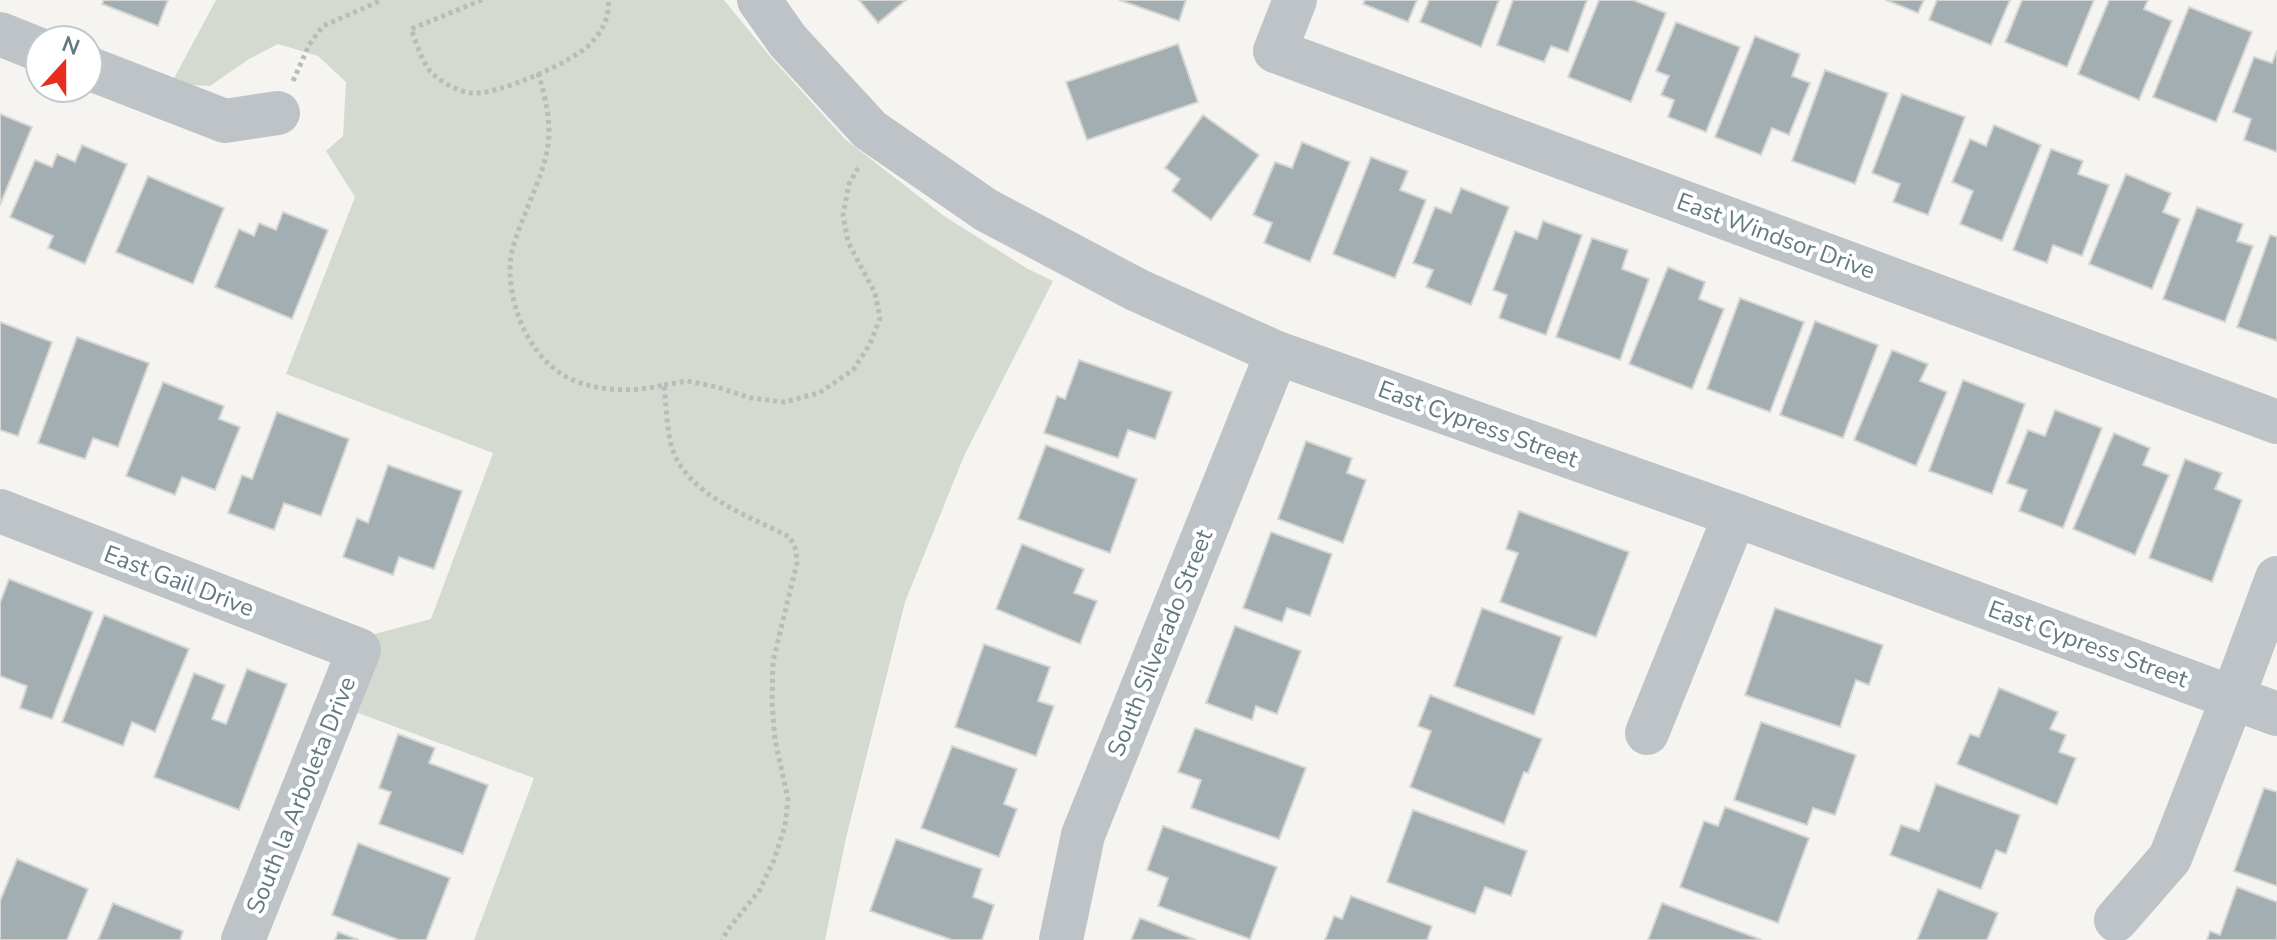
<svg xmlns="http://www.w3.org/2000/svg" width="2277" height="940" font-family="'Nunito Sans',sans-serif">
  <rect width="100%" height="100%" fill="#f5f4f1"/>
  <polygon fill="#d5dad0" points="216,0 724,0 768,54 845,139 944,216 1028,269 1053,281 964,456 905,602 846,838 825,940 474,940 534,778 358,713 374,662 371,635 431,619 493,453 286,374 355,197 326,151 343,136 346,82 318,56 278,44 249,59 210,86 171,84"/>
  <g fill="#a2aeb1" stroke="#d6d6d4" stroke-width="2">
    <polygon points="104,0 168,0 158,26 102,4"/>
    <polygon points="859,0 906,0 878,23"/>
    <polygon points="1119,0 1186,0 1179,21"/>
    <polygon points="1365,0 1417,0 1408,22 1363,4"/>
    <polygon points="1429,0 1499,0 1481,47 1420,22"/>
    <polygon points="1513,0 1587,0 1568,52 1551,46 1544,62 1497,45"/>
    <polygon points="1599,0 1633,0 1666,13 1631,102 1568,77"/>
    <polygon points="1886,0 1924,0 1918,13"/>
    <polygon points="1937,0 2010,0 1991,45 1929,20"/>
    <polygon points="2022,0 2094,0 2067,67 2005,42"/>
    <polygon points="2109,0 2148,0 2144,9 2172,21 2139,100 2078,74"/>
    <polygon points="2189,7 2252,32 2216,122 2153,97"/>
    <polygon points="1676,22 1740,47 1706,132 1668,117 1674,100 1661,95 1669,76 1656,71"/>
    <polygon points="1755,36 1800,54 1792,76 1810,83 1789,135 1772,128 1761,155 1715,137"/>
    <polygon points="1178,44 1198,102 1087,140 1066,82"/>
    <polygon points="2277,50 2277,152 2244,140 2251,119 2233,112 2254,57 2272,63"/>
    <polygon points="1825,70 1888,93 1855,184 1792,161"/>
    <polygon points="1902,94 1965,117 1928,215 1893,202 1900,184 1872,173"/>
    <polygon points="0,114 32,127 0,205"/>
    <polygon points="1203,115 1259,155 1211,220 1172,191 1180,179 1165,168"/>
    <polygon points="1994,125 2041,145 2002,241 1960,224 1973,191 1952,182 1970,139 1986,146"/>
    <polygon points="1302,142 1350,162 1310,262 1264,243 1272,223 1253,215 1275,162 1292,168"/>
    <polygon points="82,145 127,164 85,264 48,248 53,236 10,217 35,160 52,167 57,154 75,162"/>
    <polygon points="2051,149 2083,161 2078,174 2109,185 2082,256 2053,245 2047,263 2013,250"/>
    <polygon points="1371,157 1408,171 1400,190 1426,200 1395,278 1333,254"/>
    <polygon points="2126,174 2171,193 2163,212 2180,219 2152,289 2089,264"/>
    <polygon points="148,176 224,208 193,284 116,252"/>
    <polygon points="1461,188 1509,207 1471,305 1426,287 1433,270 1413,263 1435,207 1451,213"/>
    <polygon points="2197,207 2243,224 2237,241 2253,246 2225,322 2163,299"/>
    <polygon points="283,212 328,230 292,319 215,287 239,229 254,236 259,223 276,230"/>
    <polygon points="1543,221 1582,235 1546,335 1499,318 1507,295 1493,290 1515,231 1537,239"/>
    <polygon points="2270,235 2277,237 2277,341 2237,327"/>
    <polygon points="1592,238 1628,250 1622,269 1649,279 1620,360 1556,337"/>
    <polygon points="1668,267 1705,282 1699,299 1724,309 1692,389 1629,364"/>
    <polygon points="1740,298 1804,322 1770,412 1707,389"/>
    <polygon points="1815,321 1878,345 1843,438 1780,415"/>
    <polygon points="0,322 52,342 18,436 0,430"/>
    <polygon points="77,337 149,363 118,447 93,438 85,459 38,443"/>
    <polygon points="1892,350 1928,364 1920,381 1947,392 1916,466 1854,440"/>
    <polygon points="1079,360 1172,392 1155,439 1128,430 1118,458 1044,433 1057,396 1065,399"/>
    <polygon points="1963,380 2025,404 1992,494 1929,471"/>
    <polygon points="163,382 224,406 219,419 240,427 215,490 182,477 175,495 126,476"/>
    <polygon points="2055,410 2102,428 2063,528 2019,511 2027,490 2007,483 2028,430 2045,436"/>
    <polygon points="277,412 349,439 321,516 284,503 274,530 228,513 242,475 252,479"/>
    <polygon points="2114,433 2150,448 2143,465 2169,475 2135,555 2073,529"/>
    <polygon points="1306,441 1352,458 1347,473 1366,480 1343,543 1278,519"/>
    <polygon points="1046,445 1137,479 1110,553 1018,519"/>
    <polygon points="2185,459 2222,473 2215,489 2242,500 2212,582 2149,558"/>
    <polygon points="388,465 462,491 434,569 399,557 393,575 343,557 357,518 368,523"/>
    <polygon points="1519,511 1629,552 1596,637 1500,602 1518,553 1506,549"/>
    <polygon points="1271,532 1332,554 1310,616 1287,608 1282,622 1243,608"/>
    <polygon points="1022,544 1084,569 1074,593 1097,601 1080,644 996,609"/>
    <polygon points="9,579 93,612 52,719 20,708 27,686 0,676 0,603"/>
    <polygon points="1482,608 1562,637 1534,715 1454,686"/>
    <polygon points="1775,608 1883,645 1869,685 1856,680 1840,727 1745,695"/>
    <polygon points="104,615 189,649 155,732 132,722 123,746 62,722"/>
    <polygon points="1235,626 1301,651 1277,714 1256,706 1252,720 1206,703"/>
    <polygon points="984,644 1050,667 1038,701 1054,706 1036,756 955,727"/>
    <polygon points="247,669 287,684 239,810 154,777 194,673 225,685 212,719 226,724"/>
    <polygon points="1999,688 2058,712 2050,729 2066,735 2059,752 2076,758 2057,805 1957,764 1970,734 1979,737"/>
    <polygon points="1430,695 1542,739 1528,773 1524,772 1504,824 1410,787 1431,731 1418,726"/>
    <polygon points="1761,722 1856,755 1835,815 1813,808 1807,825 1734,800"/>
    <polygon points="1195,728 1306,768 1279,839 1191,808 1201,780 1178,772"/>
    <polygon points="398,734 435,748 429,763 488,785 463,854 379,824 391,792 379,788"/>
    <polygon points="952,746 1017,769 1004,804 1017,809 999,857 921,828"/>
    <polygon points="1936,784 2020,815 2006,854 1996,850 1981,889 1890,855 1901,825 1919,831"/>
    <polygon points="2264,788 2277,792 2277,886 2234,871"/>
    <polygon points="1725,807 1809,838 1778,923 1680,887 1704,821 1718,826"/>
    <polygon points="1413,810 1527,851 1511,896 1485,887 1475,914 1387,882"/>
    <polygon points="1163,826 1277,867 1250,939 1158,906 1168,878 1147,870"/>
    <polygon points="896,839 982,869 973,897 994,905 982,940 952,940 870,911"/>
    <polygon points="358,843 450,878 426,940 399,940 332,915"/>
    <polygon points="17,859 88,889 67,940 0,940 0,901"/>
    <polygon points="2237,887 2277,902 2277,940 2207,940 2210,931 2220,935"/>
    <polygon points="1938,889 1998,913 1987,940 1917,940"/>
    <polygon points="1351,896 1432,926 1427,940 1325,940 1334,916 1342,919"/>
    <polygon points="113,903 183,931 180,940 98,940"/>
    <polygon points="1662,903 1762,940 1648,940"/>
    <polygon points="1140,918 1196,940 1131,940"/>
    <polygon points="338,932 359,940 335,940"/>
  </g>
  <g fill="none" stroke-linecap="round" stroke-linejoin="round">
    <g stroke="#b7bcbd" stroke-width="5" stroke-dasharray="4 4" stroke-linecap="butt">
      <path d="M482,0L411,29C417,43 422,64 433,74C442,83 458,91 471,93C496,96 573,62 590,44C602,32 610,17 608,0"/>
      <path d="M538,73C557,135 550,152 527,209C521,224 514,240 511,256C505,301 529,361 573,380C601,392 635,392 664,385C666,403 667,432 672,448C688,496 749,516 790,537L796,550L797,563L773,661L772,702L775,740L788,799L785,826L774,860L759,891L729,928L722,940"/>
      <polyline points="293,81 309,45 323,26 382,0"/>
      <polyline points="664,385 687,381 717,387 751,398 784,402 819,393 853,370 870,344 880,318 875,293 848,242 843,215 849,184 858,168"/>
    </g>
    <g stroke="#bdc3c6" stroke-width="44">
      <polyline points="759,0 788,41 870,130 986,210 1137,290 1277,353 1735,515 2277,714"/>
      <polyline points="1295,0 1275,51 2277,422"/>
      <polyline points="0,34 40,50"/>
      <polyline points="88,68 225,121 278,113"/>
      <polyline points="0,511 359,650 243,940"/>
      <polyline points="1647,733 1735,515"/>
      <polyline points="2116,920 2170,858 2233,697 2277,578"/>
      <polyline points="1061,940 1083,835 1277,353"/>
    </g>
  </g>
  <g text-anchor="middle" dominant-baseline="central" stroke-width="8" stroke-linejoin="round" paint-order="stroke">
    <g font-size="24" fill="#637a83" stroke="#fff">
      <text transform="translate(1776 236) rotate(20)">East Windsor Drive</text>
      <text transform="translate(1478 424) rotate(20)">East Cypress Street</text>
      <text transform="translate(179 581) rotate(21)">East Gail Drive</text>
      <text transform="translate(1160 643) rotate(-68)">South Silverado Street</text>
      <text transform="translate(2088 644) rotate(20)">East Cypress Street</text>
      <text transform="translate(301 795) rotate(-68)">South la Arboleta Drive</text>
    </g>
  </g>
  <g transform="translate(64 64) rotate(21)"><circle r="38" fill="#ffffff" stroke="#c1cacd" stroke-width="2"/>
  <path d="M0-6L14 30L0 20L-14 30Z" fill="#e62d20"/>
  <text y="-12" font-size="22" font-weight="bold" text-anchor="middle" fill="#637a83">N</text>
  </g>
</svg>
